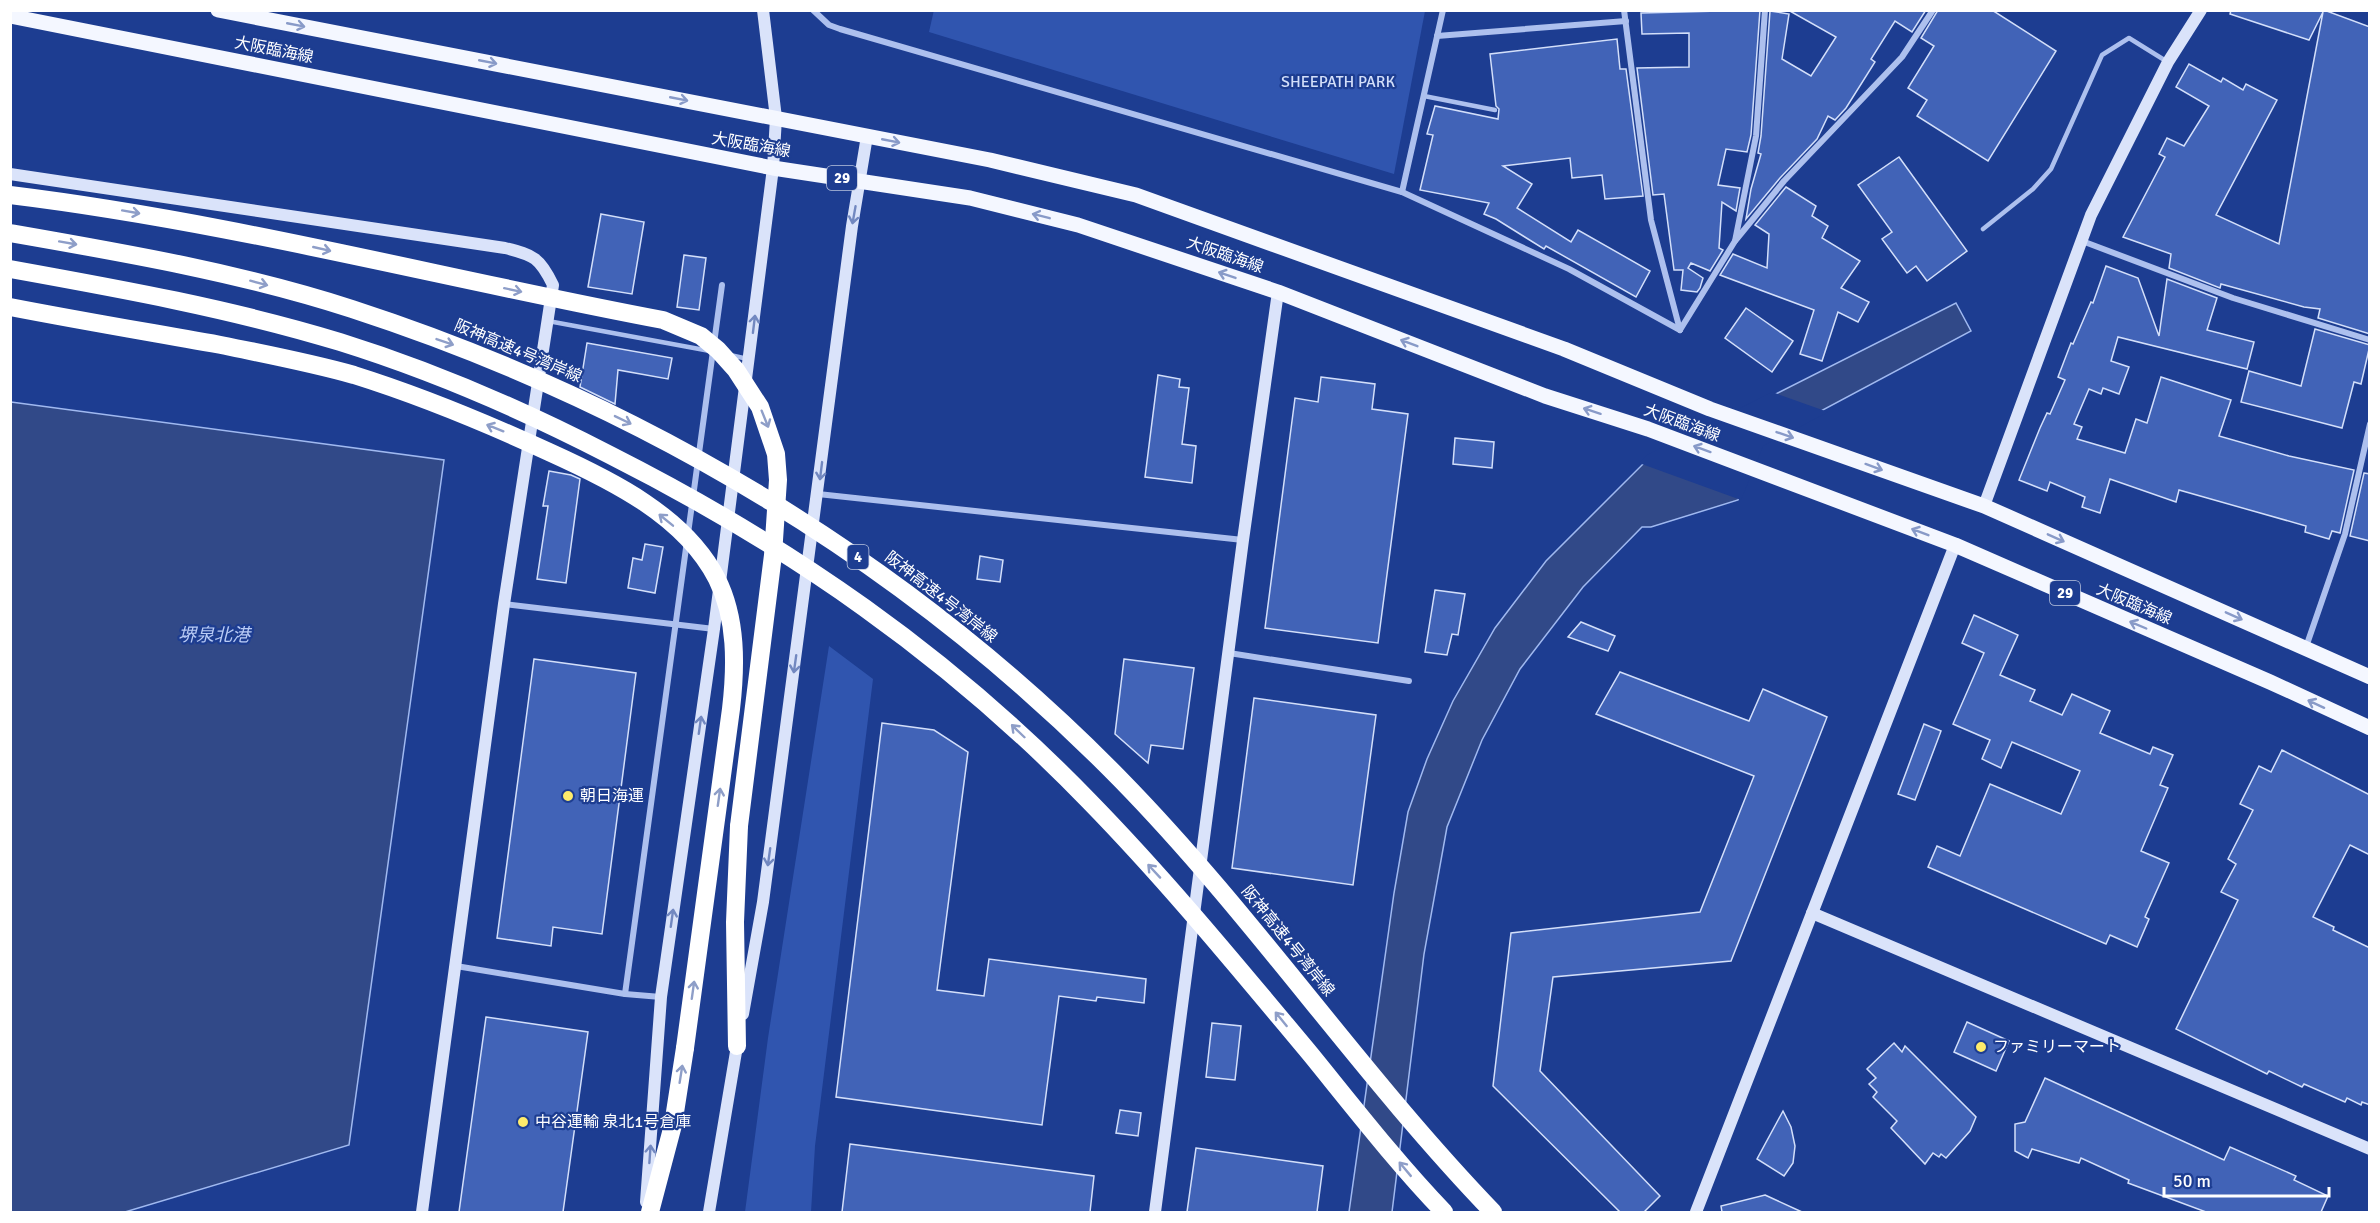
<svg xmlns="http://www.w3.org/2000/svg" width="2380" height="1223" font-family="Signika,'Noto Sans JP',sans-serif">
  <rect width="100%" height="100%" fill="#1d3d91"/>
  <g fill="#3055af">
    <polygon points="934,10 1425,10 1425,11 1394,174 929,32"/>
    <polygon points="829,646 873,679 815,1146 811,1212 745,1212 768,1038"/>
  </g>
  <g fill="#314988" stroke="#a0b9f0" stroke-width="1.5">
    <polygon points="1956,303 1971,331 1761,443 1738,500 1651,527 1642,527 1583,587 1520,669 1482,740 1447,827 1424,954 1392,1212 1349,1212 1394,893 1408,812 1427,759 1453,701 1495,628 1546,561 1649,458"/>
    <polygon points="11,402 444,460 349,1145 125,1212 11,1212"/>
  </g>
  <polygon fill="#1d3d91" points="1772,392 1828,412 1763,446 1741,500 1639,463 1647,455"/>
  <g fill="#4163b7" stroke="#d3dffa" stroke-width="1.5">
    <polygon points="1760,10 1751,135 1747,152 1726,149 1718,185 1740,188 1736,211 1722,202 1719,248 1723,250 1710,271 1691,263 1688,268 1703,278 1700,288 1697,292 1681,290 1683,270 1674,270 1664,194 1653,195 1637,68 1689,67 1689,33 1642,34 1641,13"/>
    <polygon points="1788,10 1926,10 1912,32 1895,21 1871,59 1875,62 1846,108 1835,120 1828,116 1817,139 1780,178 1746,219 1751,189 1761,154 1758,153 1761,136 1770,11 1789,14 1782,59 1811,76 1836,37"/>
    <polygon points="1938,10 1992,10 2056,51 1988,161 1917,116 1927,100 1908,88 1934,46 1921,38"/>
    <polygon points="2231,10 2324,10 2370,27 2370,334 2318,318 2320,309 2304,307 2221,284 2220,288 2169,268 2171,254 2123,237 2165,157 2159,154 2167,138 2184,146 2209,106 2176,87 2189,64 2221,82 2223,78 2243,90 2246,84 2277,100 2216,215 2279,244 2323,12 2309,40 2230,14"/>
    <polygon points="1617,39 1620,69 1626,69 1643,196 1605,199 1602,175 1572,178 1570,158 1503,166 1532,184 1517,208 1571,242 1578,230 1650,271 1636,297 1546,246 1544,249 1496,219 1484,214 1489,203 1420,190 1433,135 1427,134 1435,106 1498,119 1499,109 1496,106 1490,54"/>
    <polygon points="1899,157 1967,251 1927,281 1916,266 1907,273 1882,239 1892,232 1858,185"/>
    <polygon points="1786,187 1816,206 1812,216 1828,226 1822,238 1860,261 1841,288 1869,302 1858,322 1838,312 1822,361 1800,354 1814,310 1720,275 1733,254 1767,268 1769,234 1755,225"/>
    <polygon points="601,214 644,222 632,294 588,287"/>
    <polygon points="684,255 706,258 699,310 677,307"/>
    <polygon points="2106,266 2138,278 2159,336 2167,279 2217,298 2207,330 2254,342 2247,369 2118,337 2111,361 2129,367 2119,394 2103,388 2101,394 2089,389 2074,424 2082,427 2077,439 2125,453 2136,419 2147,423 2161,377 2231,400 2219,436 2289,456 2354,470 2340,533 2332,531 2329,539 2305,532 2306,526 2179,490 2176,502 2110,479 2100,513 2082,507 2085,497 2050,482 2047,491 2019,480 2040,428 2047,413 2050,414 2065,380 2058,377 2071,343 2073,344 2091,302 2093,303"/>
    <polygon points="1746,308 1793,341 1772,372 1725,338"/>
    <polygon points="2315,329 2370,345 2361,384 2354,382 2342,428 2241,402 2249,371 2301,386"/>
    <polygon points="587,343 672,358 668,379 618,370 615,404 580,387"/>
    <polygon points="1158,375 1180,379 1179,387 1189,388 1182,444 1196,446 1192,483 1145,477"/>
    <polygon points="1321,377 1375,384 1372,409 1408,414 1378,643 1265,628 1295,398 1318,402"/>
    <polygon points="1455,438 1494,442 1492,468 1453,464"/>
    <polygon points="549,471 571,475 580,479 566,583 537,579 548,506 543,506"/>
    <polygon points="2364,473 2370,474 2370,541 2350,536"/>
    <polygon points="645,544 663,547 655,593 628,588 633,558 642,560"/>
    <polygon points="980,556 1003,560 1000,582 977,579"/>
    <polygon points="1435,590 1465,594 1458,635 1452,634 1447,655 1425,652"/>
    <polygon points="1974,615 2018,635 2000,675 2035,690 2030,701 2062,715 2072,694 2110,711 2100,733 2150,754 2153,747 2173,755 2160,785 2168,788 2141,851 2169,863 2145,917 2149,919 2137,947 2110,935 2106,944 1928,867 1937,846 1960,856 1990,784 2061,814 2080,771 2012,742 2001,768 1982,759 1990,740 1953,724 1984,653 1962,643"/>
    <polygon points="1581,622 1615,636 1608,651 1568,637"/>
    <polygon points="534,659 636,673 602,934 553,927 551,946 497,938"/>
    <polygon points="1124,659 1194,668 1183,749 1151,745 1148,763 1115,734"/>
    <polygon points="1620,672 1749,721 1763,689 1827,717 1731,961 1553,977 1540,1071 1660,1196 1644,1212 1620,1212 1493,1086 1511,933 1700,912 1754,776 1596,714"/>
    <polygon points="1254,698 1376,715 1353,885 1232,868"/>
    <polygon points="882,723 934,730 968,752 937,990 984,996 989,959 1146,979 1144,1003 1097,997 1096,1001 1059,996 1042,1125 836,1097"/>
    <polygon points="1924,724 1941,731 1915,800 1898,794"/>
    <polygon points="2282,750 2370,795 2370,855 2350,845 2313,917 2334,927 2333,930 2370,948 2370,1105 2362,1102 2361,1105 2347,1098 2345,1102 2304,1084 2302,1087 2269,1071 2267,1074 2176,1029 2238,900 2221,892 2236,864 2228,859 2253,810 2240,804 2259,766 2271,772"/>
    <polygon points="486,1017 588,1032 563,1212 459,1212"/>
    <polygon points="1967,1022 2009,1041 1996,1071 1954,1052"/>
    <polygon points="1212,1023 1241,1026 1235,1080 1206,1077"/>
    <polygon points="1894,1043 1902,1052 1905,1046 1976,1117 1970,1131 1946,1158 1941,1154 1939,1157 1933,1153 1925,1164 1891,1128 1897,1121 1873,1097 1877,1092 1869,1084 1876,1078 1867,1069"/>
    <polygon points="2045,1078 2224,1160 2230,1147 2296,1176 2294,1180 2328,1196 2321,1212 2206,1212 2128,1183 2129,1180 2081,1158 2079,1163 2032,1149 2028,1158 2015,1151 2015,1124 2025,1122"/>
    <polygon points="1120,1110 1141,1113 1138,1136 1116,1133"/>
    <polygon points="1783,1111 1791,1127 1795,1146 1793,1163 1784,1176 1757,1159"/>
    <polygon points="850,1144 1094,1176 1090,1212 842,1212"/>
    <polygon points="1196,1148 1323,1166 1317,1212 1187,1212"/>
    <polygon points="1765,1195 1802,1212 1722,1212 1721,1206"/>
  </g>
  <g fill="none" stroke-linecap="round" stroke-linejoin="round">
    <g stroke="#adc0ee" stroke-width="4.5">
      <polyline points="1424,96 1495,110"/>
      <polyline points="1983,229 2033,189 2051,169 2102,55 2129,38 2166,61"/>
      <polyline points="548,321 710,351"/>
      <polyline points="730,355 748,359"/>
    </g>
    <g stroke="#adc0ee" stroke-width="6">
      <polyline points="813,10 829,25 840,29 1402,192 1569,269 1680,330"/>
      <polyline points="1624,10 1651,220 1680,330"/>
      <polyline points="1437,36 1626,21"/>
      <polyline points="1402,192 1443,10"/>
      <polyline points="1735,241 1756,136 1765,10"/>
      <polyline points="2082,241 2233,298 2370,340"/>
      <polyline points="1680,330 1735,241 1784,181 1902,57 1933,10"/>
      <polyline points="818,494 1243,540"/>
      <polyline points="504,604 714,629"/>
      <polyline points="2306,647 2345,534 2370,424"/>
      <polyline points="1229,653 1409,681"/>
      <polyline points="456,966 625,994 661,997"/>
      <polyline points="625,994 722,285"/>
    </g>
    <g stroke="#dae3fa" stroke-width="12">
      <path d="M10,174L505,248C534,255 540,258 553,285L504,604L422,1212"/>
      <polyline points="1984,506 2091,215 2168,62 2201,10"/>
      <polyline points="1812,913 2370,1149"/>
      <polyline points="743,1014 763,902 852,226 867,136"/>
      <polyline points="646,1202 661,997 714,629 773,168 776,118 763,10"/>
      <polyline points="709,1212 738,1040"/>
      <polyline points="1155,1212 1243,540 1278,292"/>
      <polyline points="1696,1212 1955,545"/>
    </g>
    <g stroke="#f4f7ff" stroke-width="15">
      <polyline points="218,10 990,160 1136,195 1564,349 1710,409 1984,506 2370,677"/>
      <polyline points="10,16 773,168 970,198 1078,225 1278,292 1545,396 1648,429 1955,545 2270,682 2370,728"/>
    </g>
    <g stroke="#fff" stroke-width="18">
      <polyline points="737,1046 735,922 739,826"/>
      <polyline points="650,1212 673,1125 685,1048"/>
    </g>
    <g stroke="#fff" stroke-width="18">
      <path d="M10,195C231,222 445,279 663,320L701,336L718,350L736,370L760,407L776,454L778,480L773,555L739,826"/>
      <path d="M10,233C125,253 241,273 352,309C641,403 908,562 1121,780C1254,916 1361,1075 1493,1212"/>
      <path d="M10,269C121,289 232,309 340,342C433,371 523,410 610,455C790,546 949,656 1090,802C1169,883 1240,970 1312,1056C1355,1109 1397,1163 1444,1212"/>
      <path d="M10,307C82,321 154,333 226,346C269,355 312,363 354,375C421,396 486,423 549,452C611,480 685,516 717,579C737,619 736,666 731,709L685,1048"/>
    </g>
  </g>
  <defs><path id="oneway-shaft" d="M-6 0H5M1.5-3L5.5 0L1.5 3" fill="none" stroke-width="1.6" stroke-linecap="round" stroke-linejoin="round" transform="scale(1.5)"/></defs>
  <g stroke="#889ac8">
    <use href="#oneway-shaft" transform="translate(296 25) rotate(11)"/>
    <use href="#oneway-shaft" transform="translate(488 62) rotate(11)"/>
    <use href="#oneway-shaft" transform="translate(679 99) rotate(11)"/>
    <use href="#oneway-shaft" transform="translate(891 141) rotate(11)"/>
    <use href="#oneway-shaft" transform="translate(1041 216) rotate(-166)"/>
    <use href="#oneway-shaft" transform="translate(1227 275) rotate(-161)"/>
    <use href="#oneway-shaft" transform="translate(1409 343) rotate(-159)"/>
    <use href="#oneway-shaft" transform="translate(1592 411) rotate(-162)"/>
    <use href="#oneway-shaft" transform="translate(1785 435) rotate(19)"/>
    <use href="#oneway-shaft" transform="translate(1702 449) rotate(-160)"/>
    <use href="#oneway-shaft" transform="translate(1874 467) rotate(20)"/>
    <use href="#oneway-shaft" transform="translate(1920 532) rotate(-159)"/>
    <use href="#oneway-shaft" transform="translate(2056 538) rotate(24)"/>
    <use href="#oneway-shaft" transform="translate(2234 616) rotate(24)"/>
    <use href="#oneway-shaft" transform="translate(2138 625) rotate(-157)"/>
    <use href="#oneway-shaft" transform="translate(2316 704) rotate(-155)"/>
  </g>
  <g stroke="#8e9ec8">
    <use href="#oneway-shaft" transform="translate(131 212) rotate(10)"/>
    <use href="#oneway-shaft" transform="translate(68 243) rotate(10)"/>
    <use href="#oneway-shaft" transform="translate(322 249) rotate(13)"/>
    <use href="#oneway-shaft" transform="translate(259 283) rotate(15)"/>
    <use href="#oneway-shaft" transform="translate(513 290) rotate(12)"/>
    <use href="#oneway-shaft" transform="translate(445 342) rotate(19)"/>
    <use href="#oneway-shaft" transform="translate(765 419) rotate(68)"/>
    <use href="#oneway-shaft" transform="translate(623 420) rotate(26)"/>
    <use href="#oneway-shaft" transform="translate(495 428) rotate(-158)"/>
    <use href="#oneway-shaft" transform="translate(666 520) rotate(-141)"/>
    <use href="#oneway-shaft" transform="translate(1018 731) rotate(-136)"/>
    <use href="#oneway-shaft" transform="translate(719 797) rotate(-82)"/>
    <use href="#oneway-shaft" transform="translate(1154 871) rotate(-133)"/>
    <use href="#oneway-shaft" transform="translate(693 990) rotate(-82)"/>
    <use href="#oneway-shaft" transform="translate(1281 1019) rotate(-129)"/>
    <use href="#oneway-shaft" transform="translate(681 1074) rotate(-81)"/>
    <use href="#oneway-shaft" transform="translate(1405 1169) rotate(-130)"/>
  </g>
  <g stroke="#7288c0">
    <use href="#oneway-shaft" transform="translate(854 215) rotate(100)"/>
    <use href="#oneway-shaft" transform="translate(754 324) rotate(-83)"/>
    <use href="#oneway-shaft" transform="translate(821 471) rotate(97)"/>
    <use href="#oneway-shaft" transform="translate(795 664) rotate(98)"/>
    <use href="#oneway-shaft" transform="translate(700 725) rotate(-82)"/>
    <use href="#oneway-shaft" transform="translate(769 857) rotate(98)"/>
    <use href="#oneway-shaft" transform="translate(672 918) rotate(-82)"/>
    <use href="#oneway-shaft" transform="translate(650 1154) rotate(-86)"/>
  </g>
  <g fill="#feeb6b" stroke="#1d3d91" stroke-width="2">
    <circle cx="568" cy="796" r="6"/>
    <circle cx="1981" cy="1047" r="6"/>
    <circle cx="523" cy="1122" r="6"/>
  </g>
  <g text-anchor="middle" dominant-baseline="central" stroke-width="4.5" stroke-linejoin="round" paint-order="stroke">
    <g fill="#1d3d91" stroke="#bbc5de" stroke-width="1.5">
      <rect x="827" y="166" width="30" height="24" rx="4.5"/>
      <rect x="847.5" y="545" width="21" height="24" rx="4.5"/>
      <rect x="2050" y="581" width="30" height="24" rx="4.5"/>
    </g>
    <g font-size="15" font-weight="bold" fill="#fff">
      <text x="842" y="178">29</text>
      <text x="858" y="557">4</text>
      <text x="2065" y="593">29</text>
    </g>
    <g font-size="16" fill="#fff" stroke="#1d3d91">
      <text transform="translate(274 50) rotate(11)">大阪臨海線</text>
      <text transform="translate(751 145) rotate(10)">大阪臨海線</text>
      <text transform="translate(1225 255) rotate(19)">大阪臨海線</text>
      <text transform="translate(518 351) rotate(23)">阪神高速4号湾岸線</text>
      <text transform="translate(1682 423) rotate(20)">大阪臨海線</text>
      <text transform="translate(941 597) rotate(38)">阪神高速4号湾岸線</text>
      <text transform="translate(2134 604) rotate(23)">大阪臨海線</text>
      <text transform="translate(1288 941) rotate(51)">阪神高速4号湾岸線</text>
    </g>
    <g font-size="16" fill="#d3dffa" stroke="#1d3d91">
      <text x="1338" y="82">SHEEPATH PARK</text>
    </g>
    <g font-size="16" fill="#fff" stroke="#1d3d91" text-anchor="start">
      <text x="580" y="796">朝日海運</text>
      <text x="1993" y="1047">ファミリーマート</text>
      <text x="535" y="1122">中谷運輸 泉北1号倉庫</text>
    </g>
    <g font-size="18" font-style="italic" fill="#b9cbf5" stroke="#1d3d91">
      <text x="214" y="635">堺泉北港</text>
    </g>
  </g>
  <rect width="2380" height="1223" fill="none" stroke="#ffffff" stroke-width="24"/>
  <path d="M2164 1187v9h165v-9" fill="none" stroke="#ffffff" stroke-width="3"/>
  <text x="2173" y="1187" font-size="18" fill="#ffffff" stroke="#1d3d91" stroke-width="4.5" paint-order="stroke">50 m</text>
</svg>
